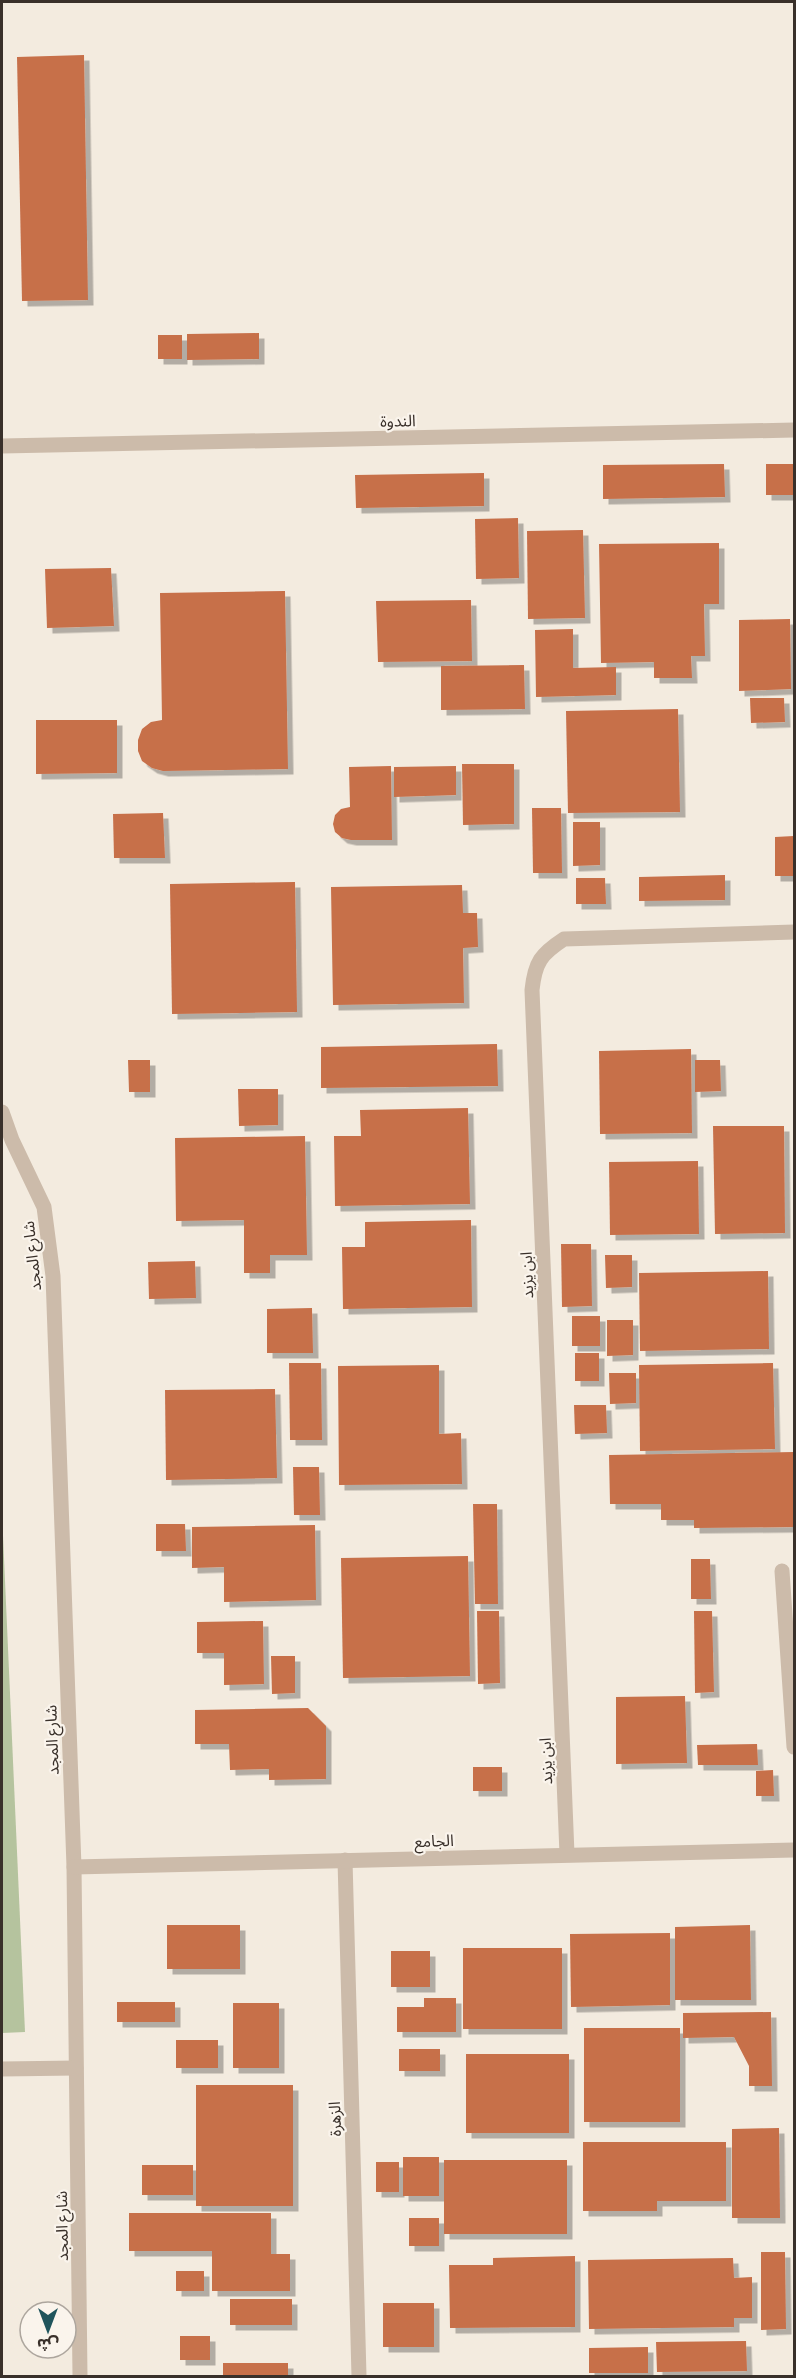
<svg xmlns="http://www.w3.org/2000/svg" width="796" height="2378" font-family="Commissioner,'Noto Sans Arabic',sans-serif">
  <defs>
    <filter id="shadow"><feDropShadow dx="5.5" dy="5.5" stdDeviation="0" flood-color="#0004"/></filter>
  </defs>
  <rect width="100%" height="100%" fill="#f3ebdf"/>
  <polygon fill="#b5c39e" points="2,1513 25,2032 2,2033"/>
  <g fill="#c76f49" filter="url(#shadow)">
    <polygon points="84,55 88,300 22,301 17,57"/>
    <polygon points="259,333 259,359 187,360 187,334"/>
    <rect x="158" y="335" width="24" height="24"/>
    <polygon points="724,464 725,497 603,499 603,465"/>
    <rect x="766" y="464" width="28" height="31"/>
    <polygon points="484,473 484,506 356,508 355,475"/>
    <polygon points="518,518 519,578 476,579 475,519"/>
    <polygon points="583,530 585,618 528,619 527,531"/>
    <polygon points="719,543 719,604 704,604 705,656 691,656 692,678 654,678 654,662 601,663 599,544"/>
    <polygon points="111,568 114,626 47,628 45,569"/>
    <polygon points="285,591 288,769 163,771 152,768 142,761 138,751 138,740 142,729 151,722 162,720 160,593"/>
    <polygon points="471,600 472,661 378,662 376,601"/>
    <polygon points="790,619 791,689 739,691 739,620"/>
    <polygon points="573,629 573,668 616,667 616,695 536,697 535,630"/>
    <polygon points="524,665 525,709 441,710 441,666"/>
    <polygon points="750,698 784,698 785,722 751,723"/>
    <polygon points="678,709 680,812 568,813 566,711"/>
    <polygon points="36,720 117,720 117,773 36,774"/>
    <polygon points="462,764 514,764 514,824 463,825"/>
    <polygon points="391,766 392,840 351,840 342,838 335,832 333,824 335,815 341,809 350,807 349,767"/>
    <polygon points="456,766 456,795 394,797 394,767"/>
    <polygon points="532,808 561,808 562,873 533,873"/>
    <polygon points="163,813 165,858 114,858 113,814"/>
    <polygon points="573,822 600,822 600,865 573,866"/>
    <polygon points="794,836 794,876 775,876 775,837"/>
    <polygon points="725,875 725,900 639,901 639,877"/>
    <polygon points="576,878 605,878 606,904 576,904"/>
    <polygon points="295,882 297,1012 172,1014 170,884"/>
    <polygon points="462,885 463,913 477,913 478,947 463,948 464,1003 333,1005 331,887"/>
    <polygon points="497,1044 498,1086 321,1088 321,1047"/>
    <polygon points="691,1049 692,1133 600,1134 599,1051"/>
    <polygon points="128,1060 150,1060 150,1092 129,1092"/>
    <polygon points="695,1060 720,1060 721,1091 695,1092"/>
    <polygon points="238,1089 278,1089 278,1125 239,1126"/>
    <polygon points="468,1108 470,1204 335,1206 334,1136 361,1136 360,1110"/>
    <polygon points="713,1126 784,1126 785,1233 715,1234"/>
    <polygon points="305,1136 307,1255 270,1255 270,1273 244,1273 244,1220 176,1221 175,1138"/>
    <polygon points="698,1161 699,1234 610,1235 609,1162"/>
    <polygon points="471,1220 472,1307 343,1309 342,1247 365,1247 365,1222"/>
    <polygon points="561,1244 591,1244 592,1306 562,1307"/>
    <polygon points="605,1255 632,1255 632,1287 606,1288"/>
    <polygon points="195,1261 196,1298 149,1299 148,1262"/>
    <polygon points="768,1271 769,1349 640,1351 639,1273"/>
    <polygon points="312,1308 313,1353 267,1353 267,1309"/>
    <rect x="572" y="1316" width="28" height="30"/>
    <polygon points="607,1320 633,1320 633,1355 607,1356"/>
    <rect x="575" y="1353" width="24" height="28"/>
    <polygon points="289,1363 321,1363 322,1440 290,1440"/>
    <polygon points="773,1363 775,1449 640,1451 639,1365"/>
    <polygon points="439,1365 439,1434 461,1433 462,1484 339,1485 338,1366"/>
    <polygon points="609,1373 636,1373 636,1403 610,1404"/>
    <polygon points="275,1389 277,1478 166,1480 165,1390"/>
    <polygon points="574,1405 606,1405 607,1433 575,1434"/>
    <polygon points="794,1452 794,1527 694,1528 694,1520 661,1520 661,1504 610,1504 609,1455"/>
    <polygon points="293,1467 319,1467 320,1515 294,1515"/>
    <polygon points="473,1504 497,1504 498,1604 475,1604"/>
    <polygon points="156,1524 185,1524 186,1551 156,1551"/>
    <polygon points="315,1525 316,1600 224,1602 224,1567 192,1568 192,1527"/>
    <polygon points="468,1556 470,1676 343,1678 341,1558"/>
    <polygon points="691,1559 710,1559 711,1599 691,1599"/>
    <polygon points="477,1611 499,1611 500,1683 478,1684"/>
    <polygon points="694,1611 712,1611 714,1692 695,1693"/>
    <polygon points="263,1621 264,1684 224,1685 224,1653 197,1653 197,1622"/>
    <polygon points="271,1656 295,1656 295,1693 272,1694"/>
    <polygon points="685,1696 687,1763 616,1764 616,1697"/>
    <polygon points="308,1708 326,1726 326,1779 269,1780 269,1769 230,1770 229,1744 195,1744 195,1710"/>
    <polygon points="757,1744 758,1765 698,1765 697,1745"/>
    <rect x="473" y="1767" width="29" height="24"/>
    <polygon points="773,1770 774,1796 756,1796 756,1771"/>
    <rect x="167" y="1925" width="73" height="44"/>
    <polygon points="750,1925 751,2000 675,2000 675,1927"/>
    <polygon points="670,1933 670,2005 571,2007 570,1934"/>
    <rect x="463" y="1948" width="99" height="81"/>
    <rect x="391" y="1951" width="39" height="36"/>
    <polygon points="424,1998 456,1998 456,2032 397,2032 397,2007 424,2007"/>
    <rect x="117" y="2002" width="58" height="20"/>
    <rect x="233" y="2003" width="46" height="65"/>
    <polygon points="771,2012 772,2086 749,2086 749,2066 734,2037 683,2038 683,2013"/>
    <rect x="584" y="2028" width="96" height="94"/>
    <rect x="176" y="2040" width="42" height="28"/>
    <rect x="399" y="2049" width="41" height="22"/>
    <rect x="466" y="2054" width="103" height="79"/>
    <rect x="196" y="2085" width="97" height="121"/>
    <polygon points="779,2128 780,2218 732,2218 732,2129"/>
    <polygon points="583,2142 726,2142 726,2201 657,2201 657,2211 583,2211"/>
    <rect x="403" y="2157" width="36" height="39"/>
    <rect x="444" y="2160" width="123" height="74"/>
    <rect x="376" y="2162" width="23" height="30"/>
    <rect x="142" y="2165" width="51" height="30"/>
    <polygon points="129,2213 271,2213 271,2254 290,2254 290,2291 212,2291 212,2251 129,2251"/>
    <rect x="409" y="2218" width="30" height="28"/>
    <polygon points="761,2252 785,2252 786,2329 761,2330"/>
    <polygon points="575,2256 575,2327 450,2328 449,2265 493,2265 493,2258"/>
    <polygon points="733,2258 734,2278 752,2277 752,2318 734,2318 734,2327 589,2329 588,2260"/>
    <rect x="176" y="2271" width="28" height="20"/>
    <rect x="230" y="2299" width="62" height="26"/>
    <rect x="383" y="2303" width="51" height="44"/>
    <rect x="180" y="2336" width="30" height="24"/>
    <polygon points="746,2341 747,2371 657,2372 656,2342"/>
    <polygon points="648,2347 648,2373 589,2373 589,2348"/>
    <rect x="223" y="2363" width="65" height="13"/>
  </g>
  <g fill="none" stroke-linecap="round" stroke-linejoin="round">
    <g stroke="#cba" stroke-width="15">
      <polyline points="2,446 794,430"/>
      <polyline points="2,1112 12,1140 44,1207 53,1276 74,1867 80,2376"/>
      <polyline points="782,1571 794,1747"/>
      <path d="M567,1854L532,990C535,962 541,954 564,939L794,932"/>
      <polyline points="345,1860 359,2376"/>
      <polyline points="74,1867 794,1850"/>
      <polyline points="2,2069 76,2068"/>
    </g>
  </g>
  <g text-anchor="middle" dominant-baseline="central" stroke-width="4.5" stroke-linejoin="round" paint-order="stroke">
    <g font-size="16" fill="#39302a" stroke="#faf4ec">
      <text transform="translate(398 420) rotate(-1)">الندوة</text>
      <text transform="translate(31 1256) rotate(-96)">شارع المجد</text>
      <text transform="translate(526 1275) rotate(-92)">ابن يزيد</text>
      <text transform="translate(51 1740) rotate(-92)">شارع المجد</text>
      <text transform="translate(545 1761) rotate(-92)">ابن يزيد</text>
      <text transform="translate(434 1840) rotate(-2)">الجامع</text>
      <text transform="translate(334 2119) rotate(-92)">الزهرة</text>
      <text transform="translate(61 2226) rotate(-91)">شارع المجد</text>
    </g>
  </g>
  <rect width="796" height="2378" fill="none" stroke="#39302a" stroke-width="6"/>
  <g transform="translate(48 2330) rotate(180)"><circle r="28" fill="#faf4ec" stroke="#ada69e" stroke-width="1.5"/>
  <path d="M0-4.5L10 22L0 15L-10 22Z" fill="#1f545c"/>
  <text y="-9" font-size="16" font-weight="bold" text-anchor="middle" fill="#39302a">ش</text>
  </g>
</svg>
